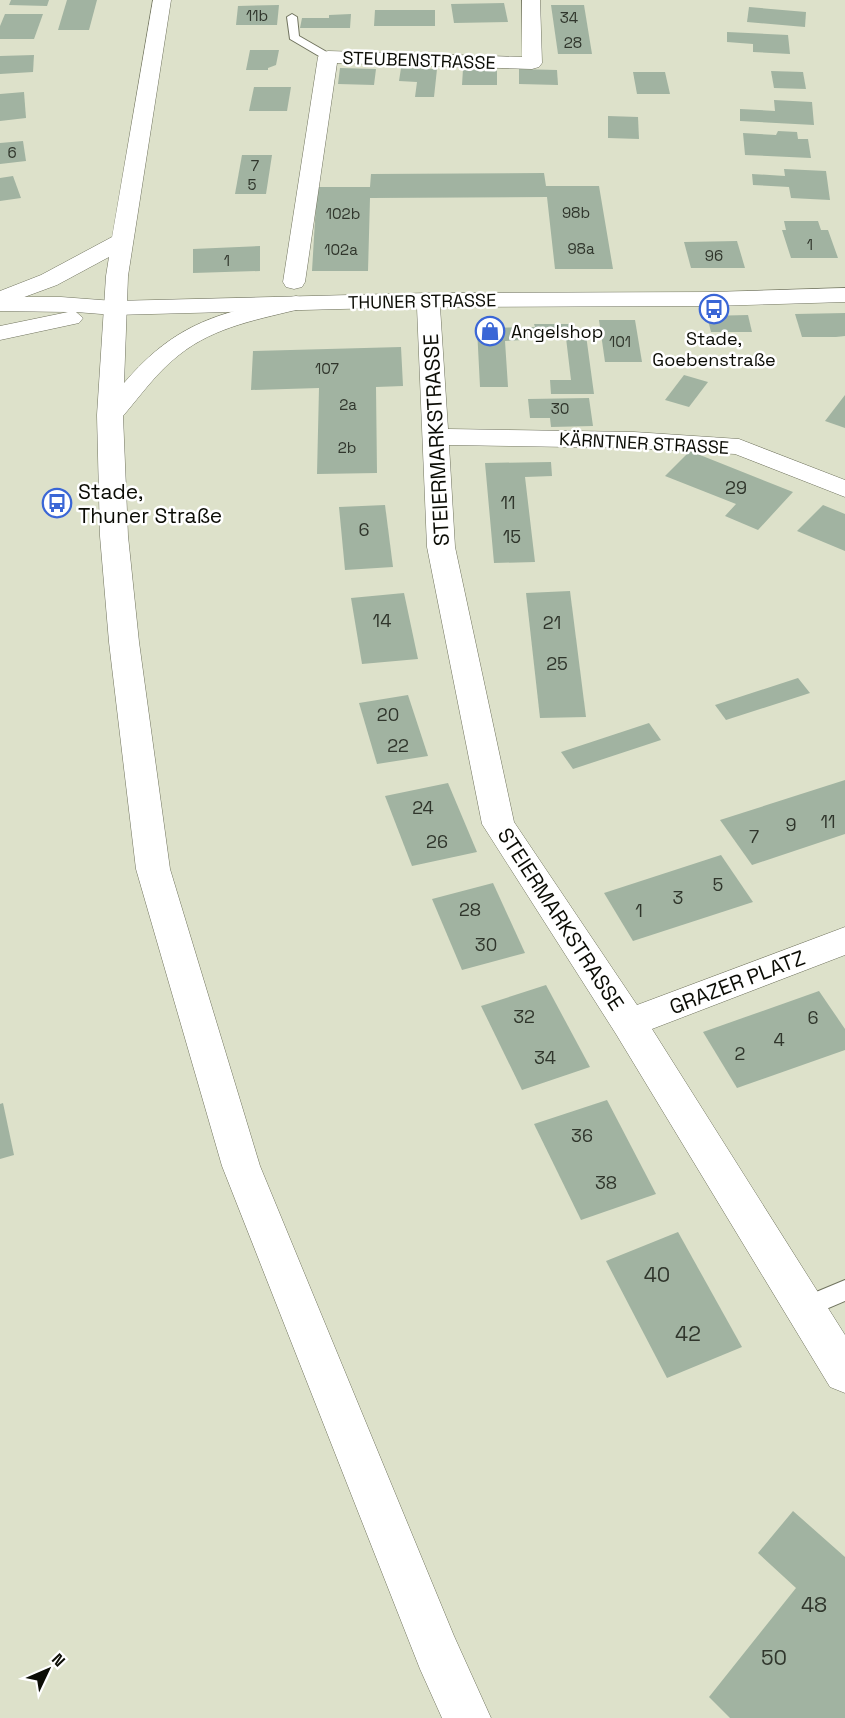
<svg xmlns="http://www.w3.org/2000/svg" width="845" height="1718" font-family="'Space Grotesk',sans-serif">
  <rect width="100%" height="100%" fill="#dde1ca"/>
  <g fill="#a1b3a1">
    <polygon points="11,0 49,0 47,6 9,5"/>
    <polygon points="67,0 97,0 89,30 58,30"/>
    <polygon points="504,3 508,22 454,23 451,4"/>
    <polygon points="279,5 277,25 236,25 238,6"/>
    <polygon points="551,5 584,5 592,54 558,54"/>
    <polygon points="749,7 806,12 805,27 747,22"/>
    <polygon points="375,10 435,10 435,26 374,26"/>
    <polygon points="5,14 43,14 34,39 0,39 0,26"/>
    <polygon points="351,14 350,28 300,28 302,18 329,18 329,15"/>
    <polygon points="727,32 788,35 790,54 753,52 753,44 727,42"/>
    <polygon points="250,50 279,50 276,65 268,68 268,70 246,70"/>
    <polygon points="34,55 33,72 0,74 0,56"/>
    <polygon points="340,68 376,69 374,85 338,84"/>
    <polygon points="401,68 437,69 434,97 415,97 417,82 399,81"/>
    <polygon points="463,69 497,70 497,85 462,85"/>
    <polygon points="519,69 557,70 558,85 519,84"/>
    <polygon points="771,71 803,72 806,89 774,88"/>
    <polygon points="633,72 665,72 670,94 637,94"/>
    <polygon points="254,87 291,87 287,111 249,111"/>
    <polygon points="24,92 26,118 0,121 0,94"/>
    <polygon points="774,100 812,102 814,125 740,121 740,109 775,111"/>
    <polygon points="608,116 638,117 639,139 608,138"/>
    <polygon points="778,131 797,132 798,139 808,139 811,158 745,155 743,133 776,135"/>
    <polygon points="23,141 26,161 0,164 0,143"/>
    <polygon points="242,155 272,155 266,194 235,194"/>
    <polygon points="784,169 826,171 830,200 791,198 789,187 753,185 752,174 785,176"/>
    <polygon points="544,173 546,186 599,186 613,269 555,269 547,197 370,198 368,271 312,271 317,187 370,187 371,174"/>
    <polygon points="13,176 21,198 0,201 0,178"/>
    <polygon points="784,221 818,221 821,230 828,230 838,258 791,258 782,230 786,230"/>
    <polygon points="737,241 745,268 691,268 684,242"/>
    <polygon points="260,246 260,271 193,273 193,249"/>
    <polygon points="845,313 845,336 836,337 802,337 795,314"/>
    <polygon points="748,315 752,332 711,332 707,316"/>
    <polygon points="599,320 635,320 642,362 605,362"/>
    <polygon points="534,324 569,324 570,335 586,335 594,394 551,394 550,380 571,380 566,338 505,341 508,387 480,387 477,328 535,327"/>
    <polygon points="401,347 403,386 376,387 377,473 317,474 319,388 251,390 253,351"/>
    <polygon points="684,375 708,382 689,407 665,400"/>
    <polygon points="845,395 845,428 825,421"/>
    <polygon points="589,398 593,426 551,427 550,418 530,418 528,399"/>
    <polygon points="690,451 793,492 758,530 725,516 736,504 665,476"/>
    <polygon points="551,462 552,476 525,477 535,562 494,563 485,463"/>
    <polygon points="385,505 393,567 345,570 339,507"/>
    <polygon points="823,505 845,514 845,551 797,531"/>
    <polygon points="570,591 586,717 540,718 526,593"/>
    <polygon points="404,593 418,659 362,664 351,598"/>
    <polygon points="798,678 810,693 726,720 715,705"/>
    <polygon points="408,695 428,756 377,764 359,703"/>
    <polygon points="649,723 661,740 573,769 561,752"/>
    <polygon points="845,780 845,834 752,865 720,820"/>
    <polygon points="448,783 477,852 412,866 385,796"/>
    <polygon points="721,855 753,902 633,941 604,893"/>
    <polygon points="493,883 525,953 462,970 432,899"/>
    <polygon points="546,985 590,1067 522,1090 481,1006"/>
    <polygon points="819,991 845,1029 845,1050 737,1088 703,1032"/>
    <polygon points="607,1100 656,1194 581,1220 534,1124"/>
    <polygon points="3,1103 14,1155 0,1159 0,1104"/>
    <polygon points="678,1232 742,1347 667,1378 606,1261"/>
    <polygon points="793,1511 845,1557 845,1718 730,1718 709,1697 796,1588 758,1553"/>
  </g>
  <g fill="none" stroke-linecap="round" stroke-linejoin="round">
    <g stroke="#70735e" stroke-width="2">
      <g id="service">
        <polygon points="292,14 297,17 299,36 332,55 332,59 324,59 290,39 287,17"/>
        <polygon points="845,1280 845,1301 805,1318 797,1314 794,1307 797,1300"/>
      </g>
    </g>
    <g stroke="#70735e" stroke-width="1">
      <g id="minor">
        <polygon points="522,0 540,0 542,63 539,67 532,69 337,63 305,282 302,287 294,289 286,287 283,282 318,57 321,53 328,51 522,57"/>
        <polygon points="845,288 845,302 712,306 440,307 448,429 634,432 739,439 845,480 845,497 735,454 634,448 449,445 455,547 514,822 637,1005 845,927 845,955 652,1029 845,1335 845,1393 830,1387 616,1034 482,824 427,547 417,307 114,315 76,312 83,318 79,323 0,340 0,326 68,312 0,311 0,297 61,297 114,301 428,293 712,292"/>
      </g>
    </g>
    <g stroke="#70735e" stroke-width="1">
      <path id="primary" d="M153,0H171L128,276L124,383C177,321 220,313 296,296L304,298L308,303L304,308C261,319 215,326 179,355C157,372 141,395 123,416L128,536L139,642L170,869L260,1166L454,1636L491,1718H442L420,1669L222,1166L136,869L109,642L100,536L97,415L106,276L109,257L57,285L0,306V291L41,275L112,237Z"/>
    </g>
    <use href="#service" fill="#fff" fill-rule="evenodd"/>
    <use href="#minor" fill="#fff" fill-rule="evenodd"/>
    <use href="#primary" fill="#fff" fill-rule="evenodd"/>
  </g>
  <defs>
    <g id="bus-ring" transform="scale(1.5)"><circle r="9.5" fill="#fff" stroke="#3a66d6" stroke-width="1.5"/><path d="M-5-6H5V4H4V6H2V4H-2V6H-4V4H-5ZM-3.5-4V0h7V-4ZM-3.5 1.2v1.5H-2V1.2ZM2 1.2v1.5H3.5V1.2Z" fill="#3a66d6"/></g>
    <g id="shop-ring" transform="scale(1.5)"><circle r="9.5" fill="#fff" stroke="#3a66d6" stroke-width="1.5"/><path d="M-5-2.5h2.3a2.7 3.5 0 0 1 5.4 0H5L5.5 6h-11ZM-1.5-2.5h3a1.5 2.3 0 0 0-3 0Z" fill="#3a66d6"/></g>
  </defs>
  <g fill-rule="evenodd">
    <use href="#bus-ring" x="714" y="309"/>
    <use href="#shop-ring" x="490" y="331"/>
    <use href="#bus-ring" x="57" y="503"/>
  </g>
  <g text-anchor="middle" dominant-baseline="central" stroke-width="5" stroke-linejoin="round" paint-order="stroke">
    <g font-size="15" fill="#30362c">
      <text x="257" y="15">11b</text>
      <text x="569" y="17">34</text>
      <text x="573" y="42">28</text>
      <text x="12" y="152">6</text>
      <text x="255" y="165">7</text>
      <text x="252" y="184">5</text>
      <text x="576" y="212">98b</text>
      <text x="343" y="213">102b</text>
      <text x="810" y="244">1</text>
      <text x="581" y="248">98a</text>
      <text x="341" y="249">102a</text>
      <text x="714" y="255">96</text>
      <text x="227" y="260">1</text>
      <text x="620" y="341">101</text>
      <text x="327" y="368">107</text>
      <text x="348" y="404">2a</text>
      <text x="560" y="408">30</text>
      <text x="347" y="447">2b</text>
    </g>
    <g font-size="18" fill="#0b0c05" stroke="#fff">
      <text transform="translate(419 60) rotate(2)">STEUBENSTRASSE</text>
      <text transform="translate(422 301) rotate(-1)">THUNER STRASSE</text>
      <text transform="translate(644 443) rotate(3)">KÄRNTNER STRASSE</text>
    </g>
    <g font-size="18" fill="#0b0c05" stroke="#fff" text-anchor="start">
      <text x="511" y="331">Angelshop</text>
      <text x="714" y="338" text-anchor="middle">Stade,<tspan x="714" dy="21">Goebenstraße</tspan></text>
    </g>
    <g font-size="18" fill="#30362c">
      <text x="736" y="487">29</text>
      <text x="508" y="502">11</text>
      <text x="364" y="529">6</text>
      <text x="512" y="536">15</text>
      <text x="382" y="620">14</text>
      <text x="552" y="622">21</text>
      <text x="557" y="663">25</text>
      <text x="388" y="714">20</text>
      <text x="398" y="745">22</text>
      <text x="423" y="807">24</text>
      <text x="828" y="821">11</text>
      <text x="791" y="824">9</text>
      <text x="754" y="836">7</text>
      <text x="437" y="841">26</text>
      <text x="718" y="884">5</text>
      <text x="678" y="897">3</text>
      <text x="470" y="909">28</text>
      <text x="639" y="910">1</text>
      <text x="486" y="944">30</text>
      <text x="524" y="1016">32</text>
      <text x="813" y="1017">6</text>
      <text x="779" y="1039">4</text>
      <text x="740" y="1053">2</text>
      <text x="545" y="1057">34</text>
      <text x="582" y="1135">36</text>
      <text x="606" y="1182">38</text>
    </g>
    <g font-size="21" fill="#0b0c05" stroke="#fff">
      <text transform="translate(436 440) rotate(-93)">STEIERMARKSTRASSE</text>
      <text transform="translate(561 919) rotate(57)">STEIERMARKSTRASSE</text>
      <text transform="translate(737 982) rotate(-21)">GRAZER PLATZ</text>
    </g>
    <g font-size="21" fill="#0b0c05" stroke="#fff" text-anchor="start">
      <text x="78" y="491">Stade,<tspan x="78" dy="24">Thuner Straße</tspan></text>
    </g>
    <g font-size="21" fill="#30362c">
      <text x="657" y="1274">40</text>
      <text x="688" y="1333">42</text>
      <text x="814" y="1604">48</text>
      <text x="774" y="1657">50</text>
    </g>
  </g>
  <g transform="translate(48 1670) rotate(46)" stroke="#ffffff" stroke-width="4.5" paint-order="stroke">
  <path d="M0-4.5L10 22L0 15L-10 22Z" fill="#0b0c05"/>
  <text y="-9" font-size="16" font-weight="bold" text-anchor="middle" fill="#0b0c05">N</text>
  </g>
</svg>
